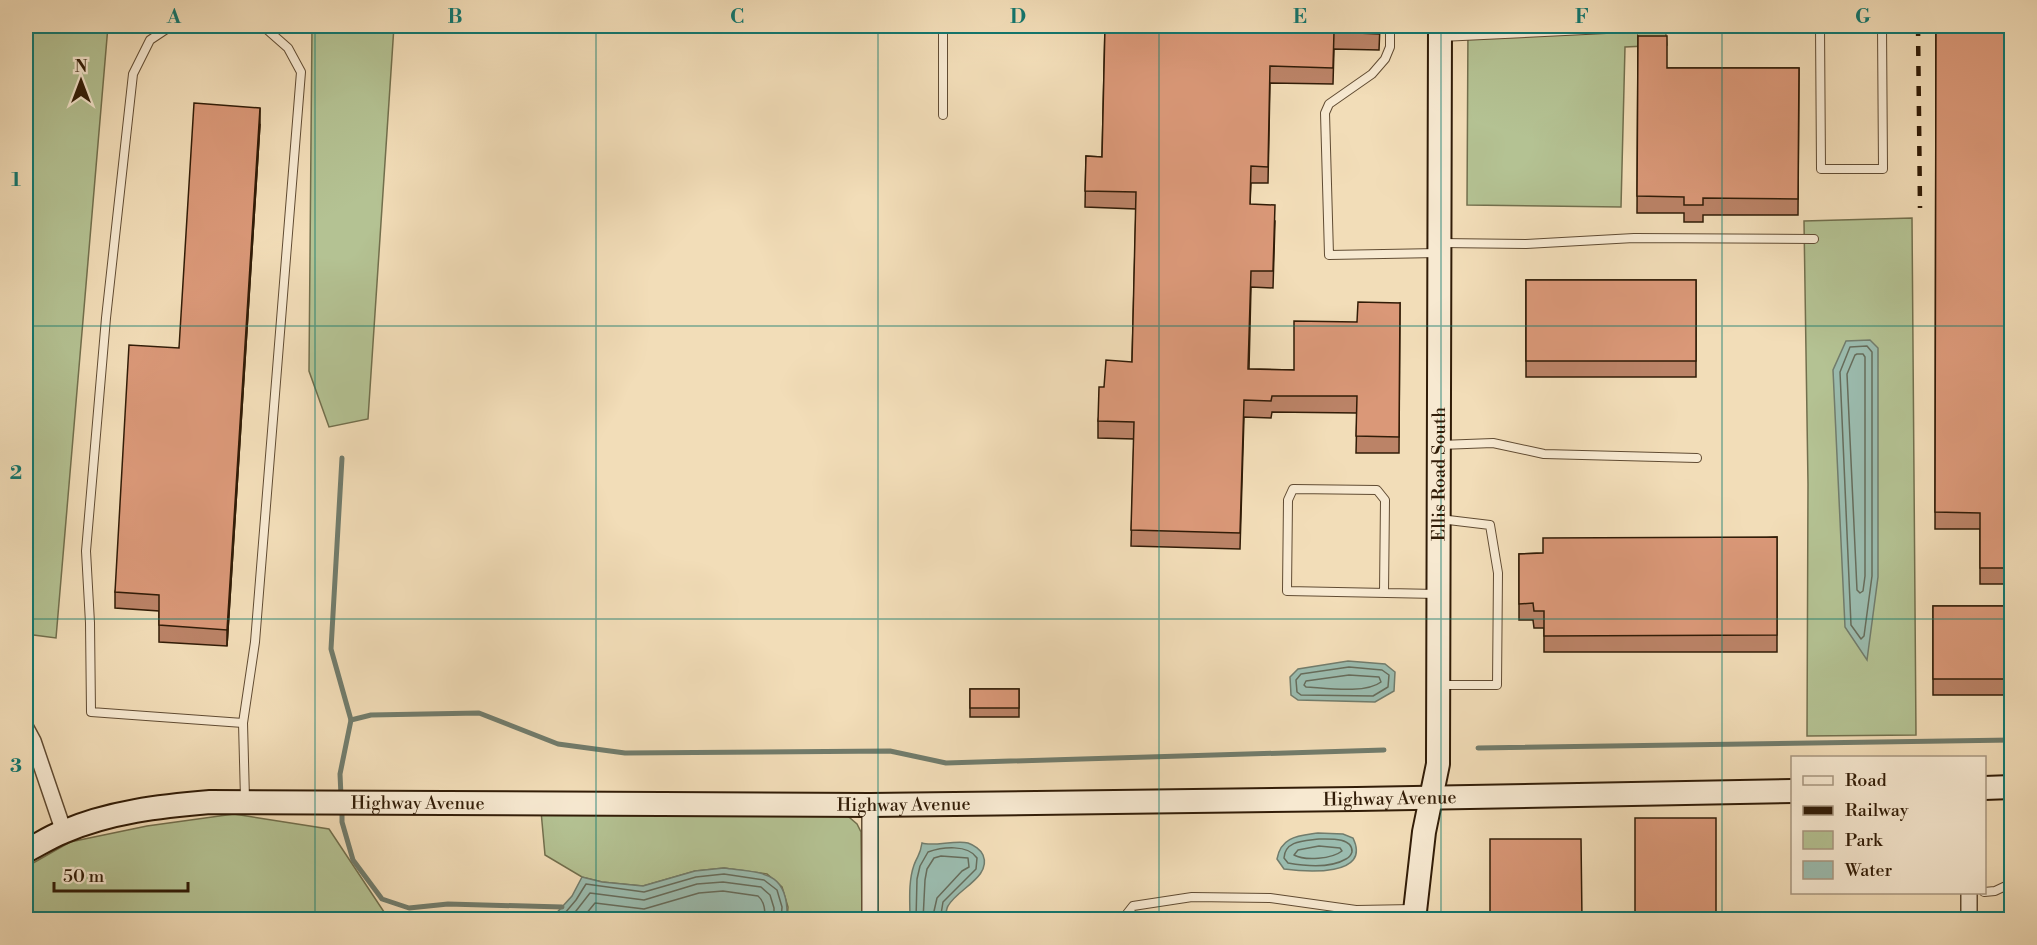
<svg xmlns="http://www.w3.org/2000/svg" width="2037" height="945" font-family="'Libre Bodoni',serif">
  <rect width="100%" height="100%" fill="#f2ddb8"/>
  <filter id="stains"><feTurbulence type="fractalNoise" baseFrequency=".00333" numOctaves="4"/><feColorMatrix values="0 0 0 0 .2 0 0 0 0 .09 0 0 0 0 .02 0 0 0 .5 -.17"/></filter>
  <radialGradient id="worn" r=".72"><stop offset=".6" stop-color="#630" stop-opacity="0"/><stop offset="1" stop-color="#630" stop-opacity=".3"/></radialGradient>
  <g fill="#b4c293" stroke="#726f4d" stroke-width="1.5">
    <polygon points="26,26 108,26 56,638 26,634 26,536 30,487 26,480"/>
    <polygon points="312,26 394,26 368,419 329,427 309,371"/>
    <polygon points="1468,26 1665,26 1667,45 1625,47 1621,207 1467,205"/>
    <polygon points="1912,218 1916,735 1807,736 1808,484 1804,221"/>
    <polygon points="541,811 843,812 857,824 861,832 862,919 787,919 788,907 782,887 767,874 724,868 695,871 643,886 602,882 582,877 545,855"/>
    <polygon points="234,814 329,829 386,915 475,914 500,919 26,919 26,867 70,842 147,826"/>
  </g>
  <g fill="#9bbcaf" stroke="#717c6c" stroke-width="1.5">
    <polygon points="1870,340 1878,348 1878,577 1867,660 1845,627 1833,370 1846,341"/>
    <polygon points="1348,661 1385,664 1395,672 1394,691 1375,702 1298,700 1291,695 1290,677 1298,669"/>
    <path d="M1318,833L1343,834L1353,838C1372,877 1306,872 1284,869L1277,859C1281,836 1299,836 1318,833Z"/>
    <path d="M922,843C932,847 955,840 968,843C974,845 981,850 983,855C992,877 957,889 948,906C946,909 946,915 945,919H910C910,902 908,882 914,865C918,854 920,856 922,843Z"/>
    <path d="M724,868C762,873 789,870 787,919H551L572,896L582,877L602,882L643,886L695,871Z"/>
  </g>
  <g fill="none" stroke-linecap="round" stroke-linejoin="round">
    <g stroke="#666c5b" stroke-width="1.5">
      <polygon points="1867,346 1872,352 1872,576 1864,636 1861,639 1851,625 1840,372 1850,347"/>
      <polygon points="1857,354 1863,354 1865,357 1865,576 1863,591 1860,593 1857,590 1847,374 1855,355"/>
      <polygon points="1349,667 1382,670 1389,675 1388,687 1373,696 1301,695 1297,692 1296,680 1301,674"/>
      <path d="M1349,675L1379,677L1381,682C1366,694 1325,688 1306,687L1304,685L1306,681Z"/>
      <path d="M1319,839C1328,839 1353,837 1352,852C1351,855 1348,858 1346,859C1331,868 1305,866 1288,863L1284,858C1285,840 1305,841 1319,839Z"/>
      <path d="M1319,846L1340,848L1342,851C1332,859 1305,861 1294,855L1298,850Z"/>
      <polyline points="559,920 576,900 586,884 644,892 696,877 724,874 764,880 777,890 782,907 781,920"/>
      <polyline points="569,920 590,893 644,900 697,884 723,882 761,887 770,895 774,908 774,920"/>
      <path d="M581,920L595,903L644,909L699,893L723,891L758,896C765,902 765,911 765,920"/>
      <path d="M916,920L917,879L920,866L928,852C942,847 968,844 977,858L976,869L943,902L940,920"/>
      <polyline points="923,920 925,880 927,869 934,858 941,856 968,858 969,867 962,871 937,898 932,920"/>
    </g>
    <g stroke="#717c6c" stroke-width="5">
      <polyline points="342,458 331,649 351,720"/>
      <polyline points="1478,748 2012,740"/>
      <polyline points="341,796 340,774 351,720 371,715 479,713 558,744 625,753 890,751 946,763 1384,750"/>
      <polyline points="342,808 342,822 353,860 382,899 409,908 448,904 562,907"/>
    </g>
    <g stroke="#614c33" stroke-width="10">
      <g id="lane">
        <polyline points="171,26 150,40 133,74 106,318 86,551 90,623 91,712 243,723"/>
        <polyline points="943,26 943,115"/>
        <polyline points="1390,26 1390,47 1385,59 1372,74 1329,104 1325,113 1329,255 1438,253"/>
        <polyline points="1820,26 1821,169 1883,169 1882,26"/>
        <polyline points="1441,37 1668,26"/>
        <polyline points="1441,243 1526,244 1634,238 1814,239"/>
        <polyline points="1440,445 1493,443 1544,454 1697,458"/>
        <polyline points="1440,519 1490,525 1498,573 1497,685 1440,685"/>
        <polyline points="1384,593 1385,500 1377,490 1293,489 1288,500 1287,591 1437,594"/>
        <polyline points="245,799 243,723 255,642 301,72 288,48 263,26"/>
        <polyline points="1984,892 1995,891 2012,883"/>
        <polyline points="1356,910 1357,920"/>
        <polyline points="1122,920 1133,906 1192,897 1270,898 1356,910 1413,909"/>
      </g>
    </g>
    <g stroke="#614c33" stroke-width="18">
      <g id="street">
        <polyline points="26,728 33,741 64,832"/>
        <polyline points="870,805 870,920"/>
        <polyline points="1969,892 1969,920"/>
      </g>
    </g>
    <g stroke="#311c07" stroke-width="26">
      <g id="secondary">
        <polyline points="1984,788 2012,787"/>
        <path id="s1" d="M26,851C38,845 50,837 63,832C109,812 161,806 210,802L870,805L1357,799L1792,791"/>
        <path id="s2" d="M1414,920L1424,832L1438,764L1440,26"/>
      </g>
    </g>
    <use href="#lane" stroke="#f7e9d1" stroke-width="8"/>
    <use href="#street" stroke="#f7e9d1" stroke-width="15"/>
    <use href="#secondary" stroke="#f7e9d1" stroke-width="22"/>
    <polyline stroke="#311c07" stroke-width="4.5" stroke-dasharray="10 10" stroke-linecap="butt" points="1918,26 1920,208"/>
  </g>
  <g fill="#bb8367" stroke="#311c07" stroke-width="1.5">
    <polygon points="1105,26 1380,26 1379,50 1334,49 1333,84 1270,83 1268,183 1251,183 1250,204 1275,221 1273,288 1251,287 1249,369 1294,370 1357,322 1400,303 1399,453 1356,453 1357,413 1272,412 1271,418 1244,417 1240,549 1131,546 1134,439 1098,438 1098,421 1104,387 1132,362 1136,209 1085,207 1086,156 1102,157"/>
    <polygon points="1936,26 2012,26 2012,695 1933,695 1933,606 2008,606 2008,584 1980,584 1980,529 1935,529"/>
    <polygon points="1638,36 1667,68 1799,68 1798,215 1703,215 1703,222 1684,222 1684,213 1637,213"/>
    <polygon points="260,124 227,646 159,642 159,611 115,608 115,592 179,348"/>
    <rect x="1526" y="280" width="170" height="97"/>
    <polygon points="1777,537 1777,652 1544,652 1544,628 1534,628 1533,620 1519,620 1519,554 1543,553"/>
    <rect x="970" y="689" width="49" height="28"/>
  </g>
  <polygon fill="#996a54" stroke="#311c07" stroke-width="1.5" points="260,108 260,124 227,646 227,630"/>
  <g fill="#da9878" stroke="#311c07" stroke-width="1.5">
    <polygon points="1105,26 1380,26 1379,34 1334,32 1333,68 1270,66 1268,167 1251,166 1250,204 1275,205 1273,271 1251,271 1248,369 1294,370 1294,321 1357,322 1358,302 1400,303 1399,437 1356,436 1357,396 1272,396 1271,401 1244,400 1240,533 1131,530 1134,422 1098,421 1099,387 1104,387 1106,360 1132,362 1136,192 1085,191 1086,156 1102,157"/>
    <polygon points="1936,26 2012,26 2012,679 1933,679 1933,606 2008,606 2008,568 1980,568 1980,513 1935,512"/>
    <polygon points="1638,36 1667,36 1667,68 1799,68 1798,199 1703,198 1703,205 1684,205 1684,197 1637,196"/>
    <polygon points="194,103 260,108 227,630 159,625 159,595 115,592 129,345 179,348"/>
    <rect x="1526" y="280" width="170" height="81"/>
    <polygon points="1777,537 1777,635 1544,636 1544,611 1534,611 1533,603 1519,604 1519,554 1543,553 1543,538"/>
    <rect x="970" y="689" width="49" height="19"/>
    <rect x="1635" y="818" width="81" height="102"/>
    <polygon points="1490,839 1581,839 1582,920 1490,920"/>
  </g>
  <path fill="none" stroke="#0f766e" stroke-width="1.5" stroke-opacity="0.55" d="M315,26V920M596,26V920M878,26V920M1159,26V920M1441,26V920M1722,26V920M26,326H2012M26,619H2012"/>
  <g text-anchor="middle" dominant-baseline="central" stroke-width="5" stroke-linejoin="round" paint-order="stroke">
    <g font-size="18" fill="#311c07" stroke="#f7e9d1">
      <text stroke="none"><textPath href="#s2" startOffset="448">Ellis Road South</textPath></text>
      <text stroke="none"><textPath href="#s1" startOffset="1372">Highway Avenue</textPath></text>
      <text stroke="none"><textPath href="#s1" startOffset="400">Highway Avenue</textPath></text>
      <text stroke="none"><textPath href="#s1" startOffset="886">Highway Avenue</textPath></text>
    </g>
  </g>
  <rect width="2037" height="945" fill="none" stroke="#f2ddb8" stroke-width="66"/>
  <rect x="1791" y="756" width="195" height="138" fill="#f7e9d1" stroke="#a89780" stroke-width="1.5"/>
  <rect x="1803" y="776" width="30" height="9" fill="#f7e9d1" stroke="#a89780" stroke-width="1.5"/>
  <text x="1845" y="786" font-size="18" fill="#311c07">Road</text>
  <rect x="1803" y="806" width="30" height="9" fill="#311c07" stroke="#a89780" stroke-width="1.5"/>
  <text x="1845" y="816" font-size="18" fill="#311c07">Railway</text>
  <rect x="1803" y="831" width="30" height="18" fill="#b4c293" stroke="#a89780" stroke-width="1.5"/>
  <text x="1845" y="846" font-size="18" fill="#311c07">Park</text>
  <rect x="1803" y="861" width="30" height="18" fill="#9bbcaf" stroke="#a89780" stroke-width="1.5"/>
  <text x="1845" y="876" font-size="18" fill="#311c07">Water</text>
  <g transform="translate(81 81)" stroke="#f7e9d1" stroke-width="4.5" paint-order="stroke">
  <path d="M0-4.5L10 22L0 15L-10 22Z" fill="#311c07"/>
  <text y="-9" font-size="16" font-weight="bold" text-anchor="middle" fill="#311c07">N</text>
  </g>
  <path d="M54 882v9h134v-9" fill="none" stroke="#311c07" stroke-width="3"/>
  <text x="63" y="882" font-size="18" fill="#311c07" stroke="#f7e9d1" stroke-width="4.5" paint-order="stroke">50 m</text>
  <rect x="33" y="33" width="1971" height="879" fill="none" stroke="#0f766e" stroke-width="2"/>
  <g font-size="20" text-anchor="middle" font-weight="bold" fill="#0f766e">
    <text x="174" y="23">A</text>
    <text x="455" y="23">B</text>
    <text x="737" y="23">C</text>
    <text x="1018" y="23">D</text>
    <text x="1300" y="23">E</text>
    <text x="1582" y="23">F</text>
    <text x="1863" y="23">G</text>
    <text x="16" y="186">1</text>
    <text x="16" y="479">2</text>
    <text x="16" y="772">3</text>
  </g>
  <rect width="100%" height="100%" filter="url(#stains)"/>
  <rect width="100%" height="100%" fill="url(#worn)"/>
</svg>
